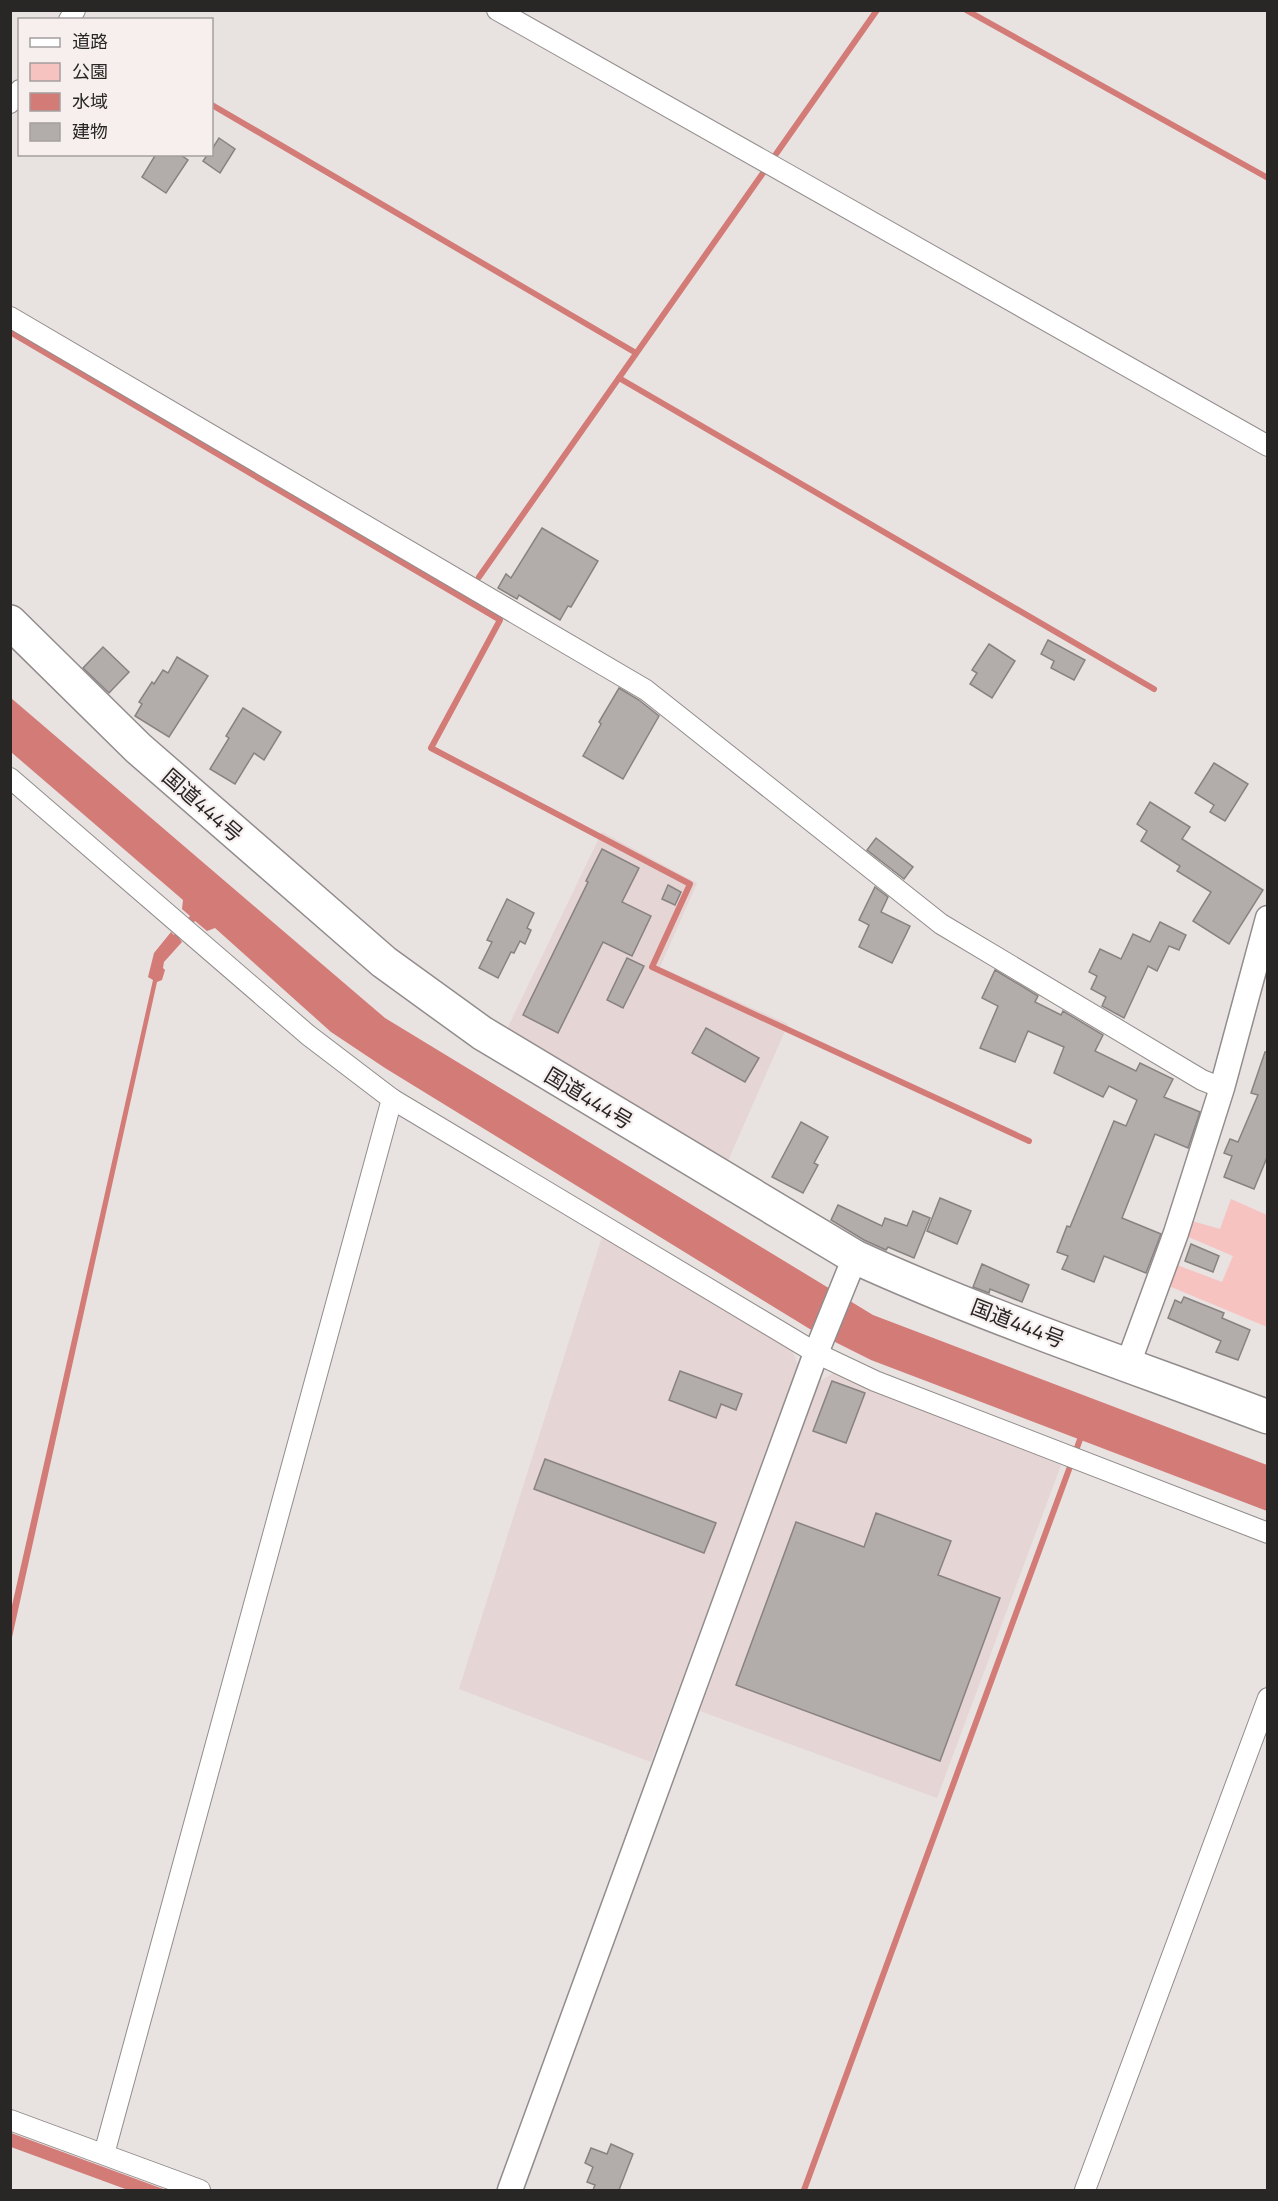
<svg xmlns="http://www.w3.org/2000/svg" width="1278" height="2201" font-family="'Titillium Web','Noto Sans JP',sans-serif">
  <rect width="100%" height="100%" fill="#e8e2e1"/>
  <g fill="#e5d5d4">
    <polygon points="602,832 697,883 660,967 788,1024 727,1163 508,1027"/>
    <polygon points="603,1234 789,1343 799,1367 651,1762 459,1689"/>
    <polygon points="835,1372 1061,1465 937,1798 700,1711 819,1382"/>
  </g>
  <polygon fill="#f6c3c0" points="1231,1199 1267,1215 1267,1327 1169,1286 1177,1265 1222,1282 1233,1256 1186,1236 1192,1221 1220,1229"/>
  <g fill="#d37b77">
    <polygon points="11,698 385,1018 873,1315 1267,1465 1267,1511 871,1360 813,1331 385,1068 331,1032 215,928 207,931 195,921 179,938 182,942 164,962 163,968 165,970 162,980 157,982 11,1642 11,1610 153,980 148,977 154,953 171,932 174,935 190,916 182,909 183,900 11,752"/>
    <polygon points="11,2133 166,2190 128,2190 11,2147"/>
  </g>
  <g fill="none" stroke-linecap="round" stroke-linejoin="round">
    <g stroke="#d37b77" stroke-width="6">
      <polyline points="966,10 1268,178"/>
      <polyline points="212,105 636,353"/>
      <polyline points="776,154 877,10"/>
      <polyline points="10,332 500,620 431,748 690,884 652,967 1029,1141"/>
      <polyline points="619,378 1154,689"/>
      <polyline points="479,577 763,173"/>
      <polyline points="804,2190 1082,1434"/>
    </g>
  </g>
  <g fill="#b2acab" stroke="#888281" stroke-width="1.5">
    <polygon points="219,138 235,149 220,173 203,161 208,154 212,154 212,149"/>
    <polygon points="156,154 179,154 188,160 166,193 142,177"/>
    <polygon points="542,528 598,561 571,607 568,606 560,620 519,595 517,599 498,588 506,574 511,578"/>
    <polygon points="1048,640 1085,660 1074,680 1051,668 1054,661 1041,654"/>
    <polygon points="989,644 1015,661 992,698 970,684 977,673 972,670"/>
    <polygon points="103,647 129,672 109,693 83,668"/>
    <polygon points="177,657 208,676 169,737 135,716 142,704 139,702 152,682 154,684 163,670 168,673"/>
    <polygon points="619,688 639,700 659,716 623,779 583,756 601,724 599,722"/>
    <polygon points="243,708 281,732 264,760 254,753 235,784 210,769 229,738 226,736"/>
    <polygon points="1214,763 1248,784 1225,821 1210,812 1214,805 1195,793"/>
    <polygon points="1150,802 1190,827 1182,839 1263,890 1229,944 1193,921 1211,892 1177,871 1180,866 1141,841 1147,831 1137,824"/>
    <polygon points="876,838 913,867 904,879 867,850"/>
    <polygon points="602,849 639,868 622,902 651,916 632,956 603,942 558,1033 523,1015 588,882 586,881"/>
    <polygon points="668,885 681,892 675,905 662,899"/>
    <polygon points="875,887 888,897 881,912 910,926 892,963 859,947 869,925 859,920"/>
    <polygon points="507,899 534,913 527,928 531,930 525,944 520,941 514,953 511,952 498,978 479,968 492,942 487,940"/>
    <polygon points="1160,922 1186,935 1179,950 1169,946 1157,971 1148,966 1124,1018 1102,1006 1106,997 1091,989 1097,976 1089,972 1100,949 1121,959 1133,934 1150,942"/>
    <polygon points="627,958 644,966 623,1008 607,1000"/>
    <polygon points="995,970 1038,996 1035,1002 1061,1015 1063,1011 1103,1035 1095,1051 1136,1071 1140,1063 1173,1079 1164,1097 1200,1112 1188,1148 1155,1134 1122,1218 1161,1234 1146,1273 1104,1256 1094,1282 1062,1269 1068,1256 1057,1252 1067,1226 1070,1227 1114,1121 1126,1126 1137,1100 1109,1086 1103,1097 1054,1073 1064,1047 1028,1031 1015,1062 980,1048 998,1006 982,998"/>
    <polygon points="706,1028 759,1058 745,1082 692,1053"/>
    <polygon points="1265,1052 1268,1052 1268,1155 1254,1189 1224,1177 1232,1156 1224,1153 1230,1139 1238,1142 1258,1095 1251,1093"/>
    <polygon points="801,1122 828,1137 814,1163 818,1165 803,1193 772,1177"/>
    <polygon points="940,1198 971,1211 957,1244 927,1231"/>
    <polygon points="838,1205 882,1226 885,1218 907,1226 913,1211 930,1218 914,1258 888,1247 886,1250 864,1240 831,1220"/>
    <polygon points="1191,1244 1219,1256 1213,1272 1185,1261"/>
    <polygon points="982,1264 1029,1285 1022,1302 990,1289 989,1293 973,1287"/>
    <polygon points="1184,1297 1224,1313 1222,1318 1250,1330 1238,1360 1216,1352 1221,1341 1168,1318 1175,1300 1181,1303"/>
    <polygon points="680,1371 742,1394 736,1410 721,1404 716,1418 669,1400"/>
    <polygon points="832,1381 865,1393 846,1443 813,1431"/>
    <polygon points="545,1459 716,1523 704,1553 534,1489"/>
    <polygon points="876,1513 951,1541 938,1575 1000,1598 940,1761 736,1685 796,1522 864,1547"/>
    <polygon points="611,2144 633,2154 619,2190 593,2190 595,2185 587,2182 593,2167 585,2163 591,2148 607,2154"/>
  </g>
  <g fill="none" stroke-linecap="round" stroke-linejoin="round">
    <g stroke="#928c8c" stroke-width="22">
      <g id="minor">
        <polyline points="497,10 1268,446"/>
        <polyline points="69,20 75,10"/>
        <polyline points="10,103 20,90"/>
        <polyline points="10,317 646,690 941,924 1202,1080 1222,1088"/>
        <polyline points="10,778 308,1035 392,1099 104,2154"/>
        <polyline points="392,1099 816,1353 875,1381 1268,1533"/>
        <polyline points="10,2120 200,2190"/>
        <polyline points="1085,2190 1268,1698"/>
      </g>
    </g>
    <g stroke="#928c8c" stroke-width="27">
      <g id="tertiary">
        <polyline points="1128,1364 1176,1233 1222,1088 1268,918"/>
        <polyline points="510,2190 816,1353 855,1257"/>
      </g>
    </g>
    <g stroke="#928c8c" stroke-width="36">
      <path id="trunk" d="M10,622L138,748L384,962L482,1033L855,1257C989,1318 1130,1365 1268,1417"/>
    </g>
    <use href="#minor" stroke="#fff" stroke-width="20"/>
    <use href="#tertiary" stroke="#fff" stroke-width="24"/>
    <use href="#trunk" stroke="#fff" stroke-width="33"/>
  </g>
  <g text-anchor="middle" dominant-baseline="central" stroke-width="4.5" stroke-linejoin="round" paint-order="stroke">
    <g font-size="21" fill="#292626" stroke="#f6efee">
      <text transform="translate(203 805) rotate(41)">国道444号</text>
      <text transform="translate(589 1098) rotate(31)">国道444号</text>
      <text transform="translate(1018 1323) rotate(21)">国道444号</text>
    </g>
  </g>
  <rect width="1278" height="2201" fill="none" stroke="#292626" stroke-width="24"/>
  <rect x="18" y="18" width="195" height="138" fill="#f6efee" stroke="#a49f9e" stroke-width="1.5"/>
  <rect x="30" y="38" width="30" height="9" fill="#ffffff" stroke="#a49f9e" stroke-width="1.5"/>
  <text x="72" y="48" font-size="18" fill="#292626">道路</text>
  <rect x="30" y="63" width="30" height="18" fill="#f6c3c0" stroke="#a49f9e" stroke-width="1.5"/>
  <text x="72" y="78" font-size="18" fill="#292626">公園</text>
  <rect x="30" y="93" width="30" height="18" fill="#d37b77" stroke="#a49f9e" stroke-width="1.5"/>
  <text x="72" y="108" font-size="18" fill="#292626">水域</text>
  <rect x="30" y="123" width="30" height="18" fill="#b2acab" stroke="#a49f9e" stroke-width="1.5"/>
  <text x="72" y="138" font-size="18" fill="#292626">建物</text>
</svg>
